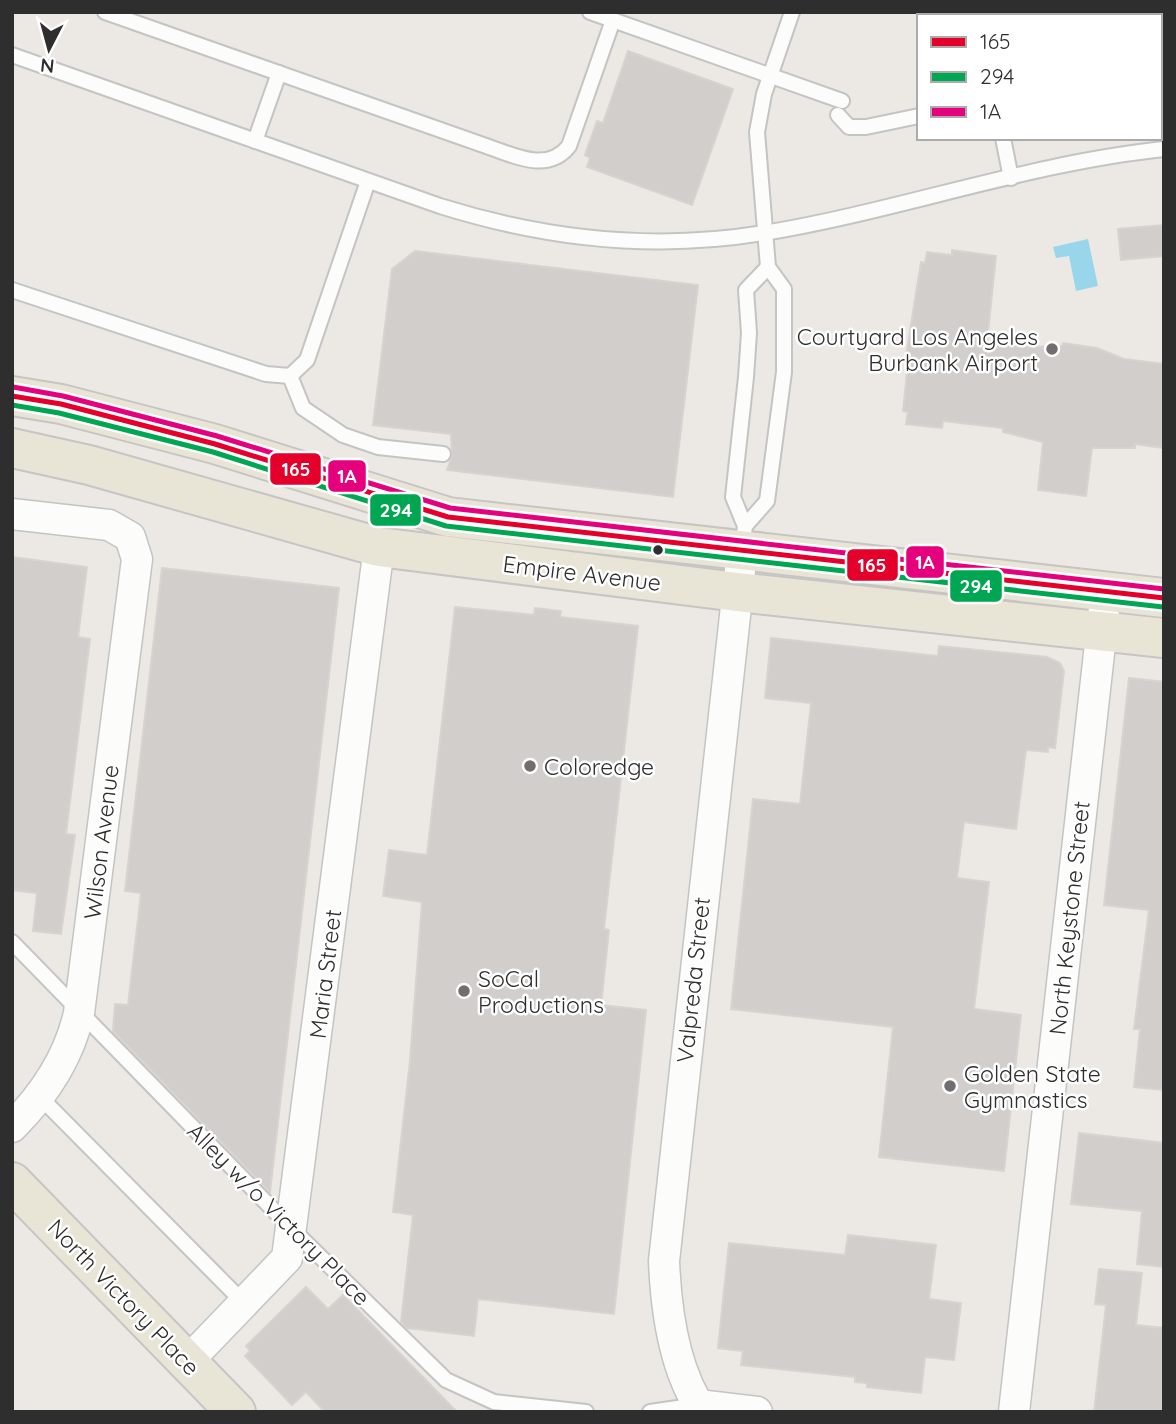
<svg xmlns="http://www.w3.org/2000/svg" width="1176" height="1424" font-family="Quicksand,sans-serif">
  <rect width="100%" height="100%" fill="#ece8e4"/>
  <polygon fill="#99d6ec" points="1088,239 1098,286 1076,291 1069,256 1056,258 1053,247"/>
  <g fill="#d1cecb" stroke="#d7d4d0" stroke-width="2">
    <polygon points="628,51 733,89 692,205 587,167 590,158 585,155 597,121 603,123"/>
    <polygon points="1164,225 1164,256 1121,260 1118,229"/>
    <polygon points="952,250 996,256 987,342 1031,347 1062,346 1063,343 1097,348 1124,359 1164,364 1164,448 1135,444 1135,448 1092,448 1086,496 1038,490 1043,442 1003,432 1003,428 943,421 942,428 906,424 908,412 903,411 908,363 905,362 921,262 925,263 927,252 952,255"/>
    <polygon points="415,251 698,285 673,497 447,470 452,456 451,434 373,425 392,269"/>
    <polygon points="12,557 87,567 78,637 90,639 66,834 75,835 61,934 33,931 37,893 12,890"/>
    <polygon points="162,568 339,588 270,1192 113,1031 115,1004 128,1005 141,893 125,891"/>
    <polygon points="455,607 534,615 535,608 561,611 560,617 638,626 604,929 609,930 601,1005 646,1010 614,1314 478,1299 474,1336 407,1328 401,1322 413,1215 393,1212 410,1061 422,902 383,896 389,850 427,855"/>
    <polygon points="771,638 938,656 939,646 1047,657 1060,663 1064,671 1055,748 1048,747 1048,752 1026,750 1016,829 964,822 957,878 989,882 974,1009 1021,1015 1004,1171 879,1157 893,1027 731,1009 753,799 800,804 811,703 765,698"/>
    <polygon points="1129,678 1164,682 1164,1090 1134,1087 1140,1029 1134,1029 1149,910 1104,905"/>
    <polygon points="1079,1133 1164,1143 1164,1267 1137,1264 1142,1211 1071,1204"/>
    <polygon points="848,1235 936,1245 929,1299 961,1303 954,1360 925,1357 921,1393 867,1387 867,1383 855,1382 855,1377 741,1365 743,1351 718,1348 729,1243 845,1255"/>
    <polygon points="1099,1269 1142,1273 1136,1325 1164,1328 1164,1412 1094,1412 1106,1305 1095,1304"/>
    <polygon points="306,1287 328,1309 343,1295 457,1412 325,1412 306,1392 292,1405 245,1356 250,1351 246,1346"/>
  </g>
  <g fill="none" stroke-linecap="round" stroke-linejoin="round">
    <g stroke="#c5c4c5" stroke-width="18">
      <g id="service">
        <path d="M105,12L489,147C515,156 548,173 569,146L613,20"/>
        <polyline points="590,12 842,101"/>
        <path d="M12,55L440,206C545,239 655,251 764,233C898,211 1029,163 1164,149"/>
        <polyline points="838,115 849,127 866,127 919,116"/>
        <polyline points="1003,138 1011,178"/>
        <polyline points="255,141 279,73"/>
        <polyline points="12,290 266,374 290,376 307,360 368,181"/>
        <polyline points="290,376 303,408 343,435 378,447 443,454"/>
        <polyline points="745,526 767,501 784,372 784,289 768,267 757,132 764,94 792,12"/>
        <polyline points="744,533 745,526 733,497 746,377 749,333 746,290 768,267"/>
        <polyline points="12,942 293,1230 446,1380 494,1402 586,1412"/>
        <polyline points="41,1098 243,1302"/>
        <polyline points="650,1412 698,1405"/>
      </g>
    </g>
    <g stroke="#c5c4c5" stroke-width="33">
      <g id="minor">
        <path d="M12,514L109,525L130,537L137,559L79,1013C69,1058 44,1095 12,1127"/>
        <polyline points="187,1362 287,1258 379,547"/>
        <polyline points="698,1405 757,1412"/>
        <path d="M703,1412C674,1371 666,1310 664,1261L742,552"/>
        <polyline points="1014,1412 1106,591"/>
      </g>
    </g>
    <g stroke="#c6c5c4" stroke-width="42">
      <g id="primary">
        <polyline points="12,396 61,404 215,444 448,517 1164,598"/>
        <polyline points="12,448 89,465 379,547 737,592 1164,638"/>
        <polyline points="12,1182 236,1412"/>
      </g>
    </g>
    <use href="#service" stroke="#fcfcfb" stroke-width="14"/>
    <use href="#minor" stroke="#fcfcfb" stroke-width="30"/>
    <use href="#primary" stroke="#e8e4d6" stroke-width="38"/>
    <g stroke="#fff" stroke-width="10">
      <polyline id="bus-1" points="12,396 61,404 215,444 448,517 1164,598"/>
    </g>
    <g stroke="#fff" stroke-width="10">
      <polyline id="bus-2" points="12,405 59,413 213,452 446,526 1163,607"/>
    </g>
    <g stroke="#fff" stroke-width="10">
      <polyline id="bus-3" points="13,387 63,396 217,436 450,508 1164,589"/>
    </g>
    <use href="#bus-1" stroke="#e4002b" stroke-width="5"/>
    <use href="#bus-2" stroke="#00a651" stroke-width="5"/>
    <use href="#bus-3" stroke="#e5007d" stroke-width="5"/>
  </g>
  <g fill="#706f6e" stroke="#fff" stroke-width="2.5">
    <circle cx="1052" cy="349" r="7"/>
    <circle cx="530" cy="766" r="7"/>
    <circle cx="464" cy="991" r="7"/>
    <circle cx="950" cy="1086" r="7"/>
  </g>
  <circle fill="#2e2e2e" stroke="#fff" stroke-width="2.5" cx="658" cy="550" r="6"/>
  <g text-anchor="middle" dominant-baseline="central" stroke-width="5" stroke-linejoin="round" paint-order="stroke">
    <g font-size="23" fill="#2e2e2e" stroke="#fff" text-anchor="start">
      <text x="1038" y="336" text-anchor="end">Courtyard Los Angeles<tspan x="1038" dy="26">Burbank Airport</tspan></text>
      <text x="544" y="766">Coloredge</text>
      <text x="478" y="978">SoCal<tspan x="478" dy="26">Productions</tspan></text>
      <text x="964" y="1073">Golden State<tspan x="964" dy="26">Gymnastics</tspan></text>
    </g>
    <g font-size="23" fill="#2e2e2e" stroke="#fff">
      <text transform="translate(582 573) rotate(7)">Empire Avenue</text>
      <text transform="translate(101 842) rotate(-83)">Wilson Avenue</text>
      <text transform="translate(1069 918) rotate(-84)">North Keystone Street</text>
      <text transform="translate(325 974) rotate(-83)">Maria Street</text>
      <text transform="translate(693 980) rotate(-84)">Valpreda Street</text>
      <text transform="translate(279 1214) rotate(45)">Alley w/o Victory Place</text>
      <text transform="translate(124 1297) rotate(46)">North Victory Place</text>
    </g>
  </g>
  <g stroke="#fff" stroke-width="2.5">
    <rect x="269" y="452" width="53" height="34" rx="7" fill="#e4002b"/>
    <rect x="327" y="459" width="40" height="34" rx="7" fill="#e5007d"/>
    <rect x="369" y="493" width="53" height="34" rx="7" fill="#00a651"/>
    <rect x="905" y="545" width="40" height="34" rx="7" fill="#e5007d"/>
    <rect x="846" y="548" width="53" height="34" rx="7" fill="#e4002b"/>
    <rect x="949" y="569" width="54" height="34" rx="7" fill="#00a651"/>
  </g>
  <g font-size="19" text-anchor="middle" font-weight="bold" fill="#fff">
    <text x="296" y="476">165</text>
    <text x="347" y="483">1A</text>
    <text x="396" y="517">294</text>
    <text x="925" y="569">1A</text>
    <text x="872" y="572">165</text>
    <text x="976" y="593">294</text>
  </g>
  <rect width="1176" height="1424" fill="none" stroke="#2e2e2e" stroke-width="28"/>
  <rect x="917" y="14" width="245" height="126" fill="#ffffff" stroke="#ababab" stroke-width="2"/>
  <rect x="931" y="37" width="35" height="10" fill="#e4002b" stroke="#ababab" stroke-width="2"/>
  <text x="980" y="49" font-size="21" fill="#2e2e2e">165</text>
  <rect x="931" y="72" width="35" height="10" fill="#00a651" stroke="#ababab" stroke-width="2"/>
  <text x="980" y="84" font-size="21" fill="#2e2e2e">294</text>
  <rect x="931" y="107" width="35" height="10" fill="#e5007d" stroke="#ababab" stroke-width="2"/>
  <text x="980" y="119" font-size="21" fill="#2e2e2e">1A</text>
  <g transform="translate(49 49) rotate(186)" stroke="#ffffff" stroke-width="5" paint-order="stroke">
  <path d="M0-5L12 26L0 18L-12 26Z" fill="#2e2e2e"/>
  <text y="-10" font-size="19" font-weight="bold" text-anchor="middle" fill="#2e2e2e">N</text>
  </g>
</svg>
